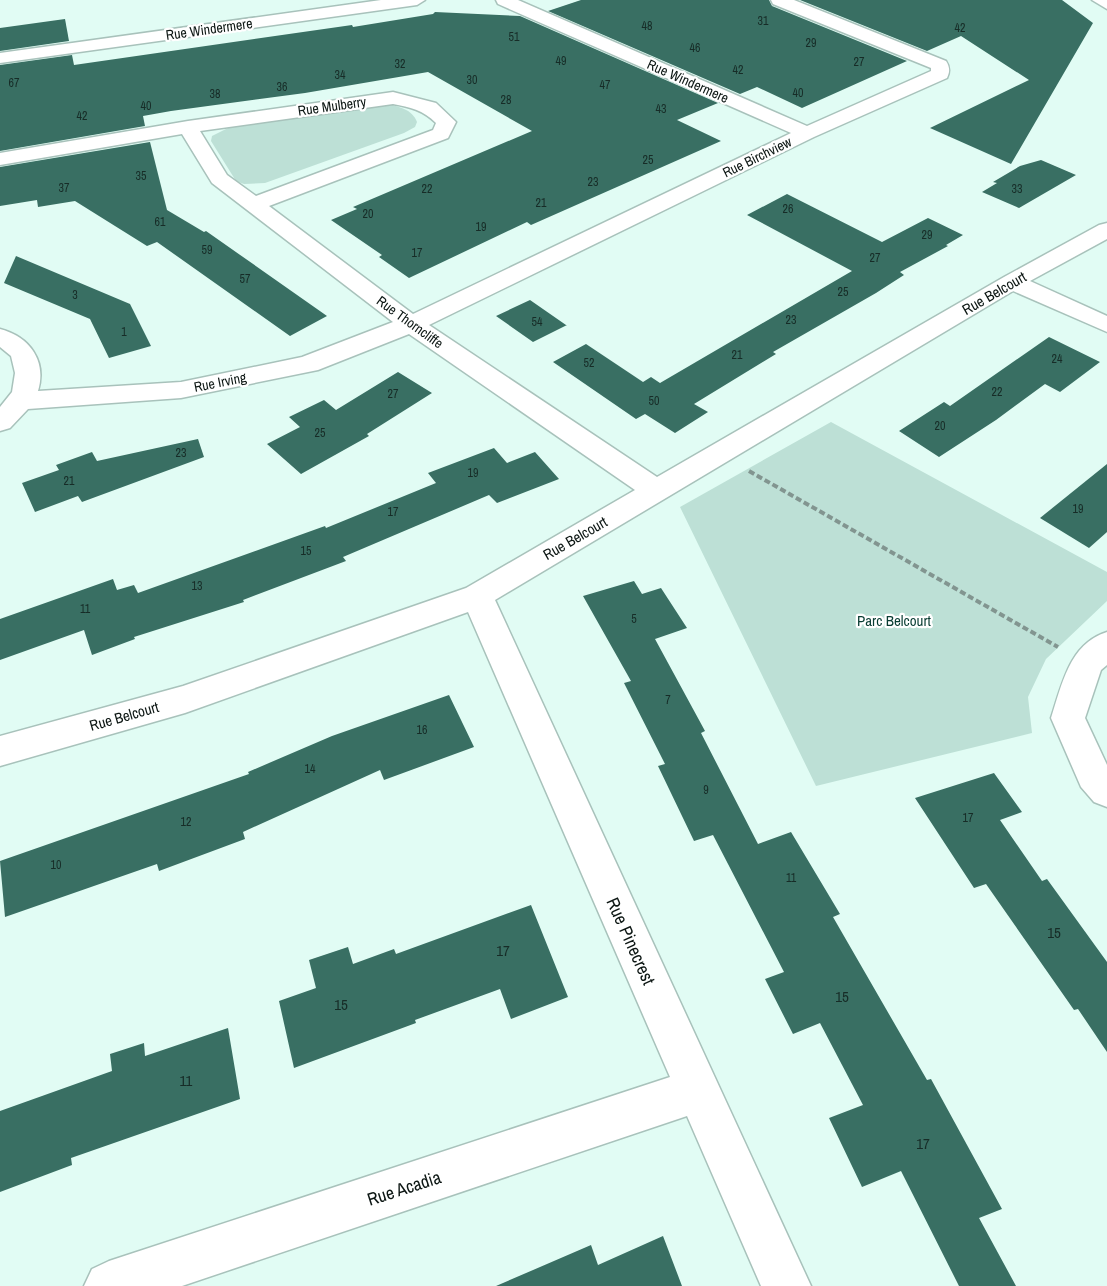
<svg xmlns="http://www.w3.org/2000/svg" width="1107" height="1286" font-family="'Archivo Narrow',sans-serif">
  <rect width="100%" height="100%" fill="#e1fcf4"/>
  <g fill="#bde0d6">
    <path d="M385,104C398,106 412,109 417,122L415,127L404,133L265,183L244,184L236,181L211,141L212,136L230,127Z"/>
    <polygon points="831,422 1107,572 1107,601 1046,659 1028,697 1032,733 816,786 680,507"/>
  </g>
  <g fill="#396f63">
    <polygon points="581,0 769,0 772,6 907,61 802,108 757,87 740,94 548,11"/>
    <polygon points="800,0 1062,0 1093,23 1011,164 930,128 1029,80 961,36 927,51"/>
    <polygon points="435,12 520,16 718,103 677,120 721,141 531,225 527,222 409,278 379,257 382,255 331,220 357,209 353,207 532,131 428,72 305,93 171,111 143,116 145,126 0,151 0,65 72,55 74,65 352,25 353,27 433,14"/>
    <polygon points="65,19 69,41 0,51 0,28"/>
    <polygon points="150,142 167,210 204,232 206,231 327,316 290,336 157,242 147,246 75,201 38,207 37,200 0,206 0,167"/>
    <polygon points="1041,160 1076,175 1019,208 982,192 997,183 993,182 1020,166"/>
    <polygon points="787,194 882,242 928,218 963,235 946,245 948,246 900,272 904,275 876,293 773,352 776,354 694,404 708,412 675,433 645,414 636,419 553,362 586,344 643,382 651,377 660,383 852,271 747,215"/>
    <polygon points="16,256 130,304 151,346 109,358 90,319 4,283"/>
    <polygon points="530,300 566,325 567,325 533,342 496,316"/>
    <polygon points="1049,337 1100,362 1060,392 1045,384 996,420 939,457 899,431 944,402 950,406"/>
    <polygon points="398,372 432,393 367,434 369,436 301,474 267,444 300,427 289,417 324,400 336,410"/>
    <polygon points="198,439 204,457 82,502 78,496 35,512 22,483 59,470 56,465 92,452 97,461"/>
    <polygon points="494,448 507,463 535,452 559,479 497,503 489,495 343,557 346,561 243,600 244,602 134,637 135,639 92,655 84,630 0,660 0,619 113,579 117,590 134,585 138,593 325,526 326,528 436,483 428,473"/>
    <polygon points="1107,464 1107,532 1089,548 1040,518"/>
    <polygon points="634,581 642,594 661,588 687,628 655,639 705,731 701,733 758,844 791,832 840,914 833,917 927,1080 931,1079 1002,1209 979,1218 1016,1286 959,1286 901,1171 862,1187 829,1118 863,1105 820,1023 793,1034 765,979 784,972 713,835 694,841 658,766 665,764 624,683 631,681 583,596"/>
    <polygon points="449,695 474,747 384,780 380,770 243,832 245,839 159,871 157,864 5,917 0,861 249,774 248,772 332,736"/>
    <polygon points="994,773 1022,812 1000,820 1042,881 1047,879 1107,962 1107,1052 1078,1009 1074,1010 986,884 974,888 915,798"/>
    <polygon points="531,905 568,997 511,1019 500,989 415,1020 416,1023 294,1068 279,1001 316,988 309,960 348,947 353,964 394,949 396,954"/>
    <polygon points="228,1028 240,1099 71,1158 72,1165 0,1192 0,1111 112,1071 110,1054 144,1043 145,1056"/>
    <polygon points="663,1236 682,1286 496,1286 591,1245 598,1265"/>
  </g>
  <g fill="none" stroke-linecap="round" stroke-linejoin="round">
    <g stroke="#a8c2bb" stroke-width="3">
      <g id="street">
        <polygon points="381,0 425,0 417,5 0,63 0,53"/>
        <path d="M496,0H518L807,126L931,71V68L773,4L771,0H794L946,61C950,67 950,72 947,78L814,137L429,325L657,477L1004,277L1099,225L1107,223V239L1030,281L1107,316V332L1013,291L495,600L811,1286H761L687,1116L182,1286H84L92,1269L109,1261L670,1077L468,612L185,713L0,766V736L183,686L466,588L635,490L409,334L318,370L181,398L28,409L10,428L0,431V407L12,392L15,373L11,356L0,347V329C30,337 47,361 38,391L181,382L302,357L393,322L212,183L182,134L0,165V153L188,121L393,92L436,103L456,122L448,138L269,206L413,314L791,133L498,4ZM393,104C410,107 423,110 436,123L433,130L256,196L227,175L200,131Z"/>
        <polygon points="1092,0 1107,0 1107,9"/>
        <path d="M1107,632V665L1101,670L1085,718L1107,765V807L1094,802L1081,787L1051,718C1062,685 1069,644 1107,632Z"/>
      </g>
    </g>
    <polyline stroke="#829590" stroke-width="4" stroke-dasharray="6 3" stroke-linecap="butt" points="749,471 1058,647"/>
    <use href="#street" fill="#fff" fill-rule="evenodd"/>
  </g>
  <g text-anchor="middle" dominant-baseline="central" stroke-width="4.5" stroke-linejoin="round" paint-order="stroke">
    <g font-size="12" fill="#172c27">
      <text x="763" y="21">31</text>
      <text x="647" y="26">48</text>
      <text x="960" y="28">42</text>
      <text x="514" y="37">51</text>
      <text x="811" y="43">29</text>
      <text x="695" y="48">46</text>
      <text x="561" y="61">49</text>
      <text x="859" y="62">27</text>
      <text x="400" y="64">32</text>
      <text x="738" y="70">42</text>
      <text x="340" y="75">34</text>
      <text x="472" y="80">30</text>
      <text x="14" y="83">67</text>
      <text x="605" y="85">47</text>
      <text x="282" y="87">36</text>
      <text x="798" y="93">40</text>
      <text x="215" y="94">38</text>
      <text x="506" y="100">28</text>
      <text x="146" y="106">40</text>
      <text x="661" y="109">43</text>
      <text x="82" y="116">42</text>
      <text x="648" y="160">25</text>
      <text x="141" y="176">35</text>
      <text x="593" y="182">23</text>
      <text x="64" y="188">37</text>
      <text x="427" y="189">22</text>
      <text x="1017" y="189">33</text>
      <text x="541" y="203">21</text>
      <text x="788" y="209">26</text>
      <text x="368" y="214">20</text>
      <text x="160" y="222">61</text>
      <text x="481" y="227">19</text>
      <text x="927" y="235">29</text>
      <text x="207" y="250">59</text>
      <text x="417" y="253">17</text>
      <text x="875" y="258">27</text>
      <text x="245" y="279">57</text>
      <text x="843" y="292">25</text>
      <text x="75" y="295">3</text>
      <text x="791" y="320">23</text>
      <text x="537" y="322">54</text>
      <text x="124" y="332">1</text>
      <text x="737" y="355">21</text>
      <text x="1057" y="359">24</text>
      <text x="589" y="363">52</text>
      <text x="997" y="392">22</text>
      <text x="393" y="394">27</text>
      <text x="654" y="401">50</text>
      <text x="940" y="426">20</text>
      <text x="320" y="433">25</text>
      <text x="181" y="453">23</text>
      <text x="473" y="473">19</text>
      <text x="69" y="481">21</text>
      <text x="1078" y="509">19</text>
      <text x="393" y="512">17</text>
      <text x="306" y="551">15</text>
      <text x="197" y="586">13</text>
      <text x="85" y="609">11</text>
      <text x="634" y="619">5</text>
      <text x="668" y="700">7</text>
      <text x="422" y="730">16</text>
      <text x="310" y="769">14</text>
      <text x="706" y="790">9</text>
      <text x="968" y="818">17</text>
      <text x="186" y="822">12</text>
      <text x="56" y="865">10</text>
      <text x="791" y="878">11</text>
    </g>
    <g font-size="14" fill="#0c1613" stroke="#fff">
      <text transform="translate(209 29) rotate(-8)">Rue Windermere</text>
      <text transform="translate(688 81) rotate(24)">Rue Windermere</text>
      <text transform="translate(332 106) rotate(-8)">Rue Mulberry</text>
      <text transform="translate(757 157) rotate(-26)">Rue Birchview</text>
      <text transform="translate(410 322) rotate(36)">Rue Thorncliffe</text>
      <text transform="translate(220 382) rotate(-11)">Rue Irving</text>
    </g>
    <g font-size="15" fill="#0c1613" stroke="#fff">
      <text transform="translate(994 293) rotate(-30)">Rue Belcourt</text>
      <text transform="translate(575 538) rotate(-30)">Rue Belcourt</text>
      <text transform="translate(124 716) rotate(-16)">Rue Belcourt</text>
    </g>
    <g font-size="15" fill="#093d33" stroke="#fff">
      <text x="894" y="620">Parc Belcourt</text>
    </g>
    <g font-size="15" fill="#172c27">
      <text x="1054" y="932">15</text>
      <text x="503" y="950">17</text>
      <text x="842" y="996">15</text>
      <text x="341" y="1004">15</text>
      <text x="186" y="1080">11</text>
      <text x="923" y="1143">17</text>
    </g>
    <g font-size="18" fill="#0c1613" stroke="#fff">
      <text transform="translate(631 941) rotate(66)">Rue Pinecrest</text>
      <text transform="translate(404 1188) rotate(-18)">Rue Acadia</text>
    </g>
  </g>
</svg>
